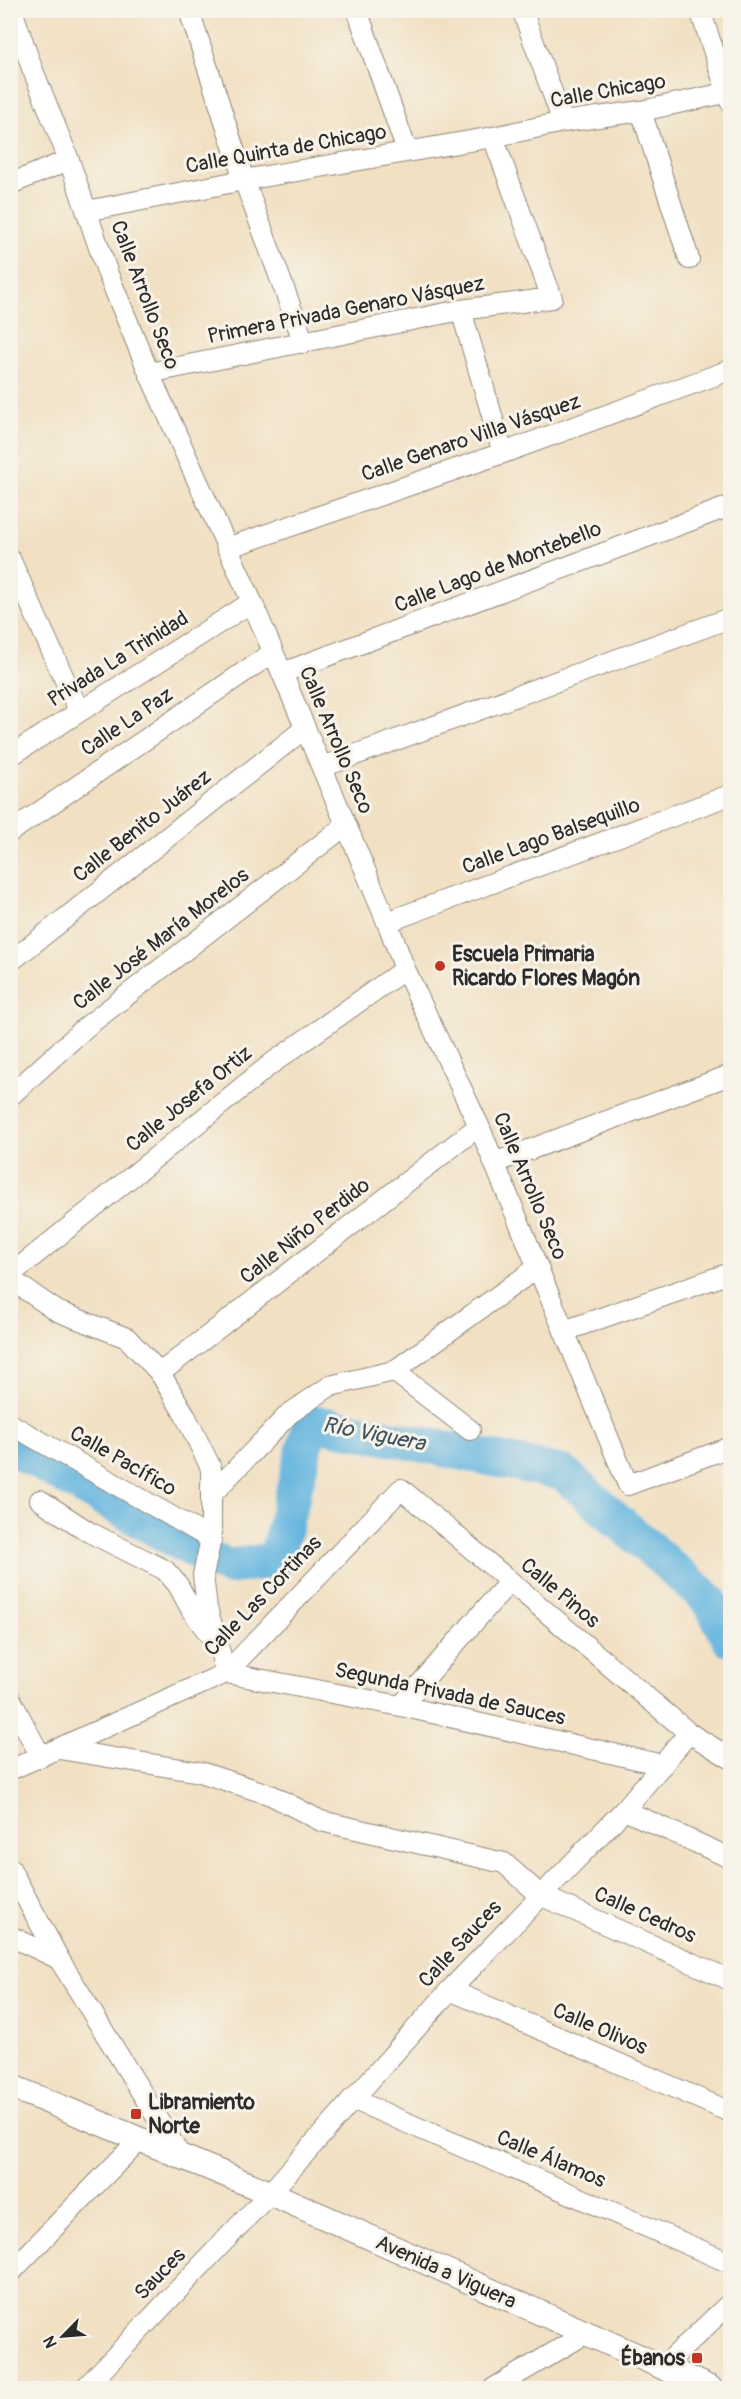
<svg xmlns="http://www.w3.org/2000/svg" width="741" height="2399" font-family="Pangolin,sans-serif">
  <rect width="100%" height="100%" fill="#f7f3e8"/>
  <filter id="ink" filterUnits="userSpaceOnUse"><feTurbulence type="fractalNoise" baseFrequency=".0167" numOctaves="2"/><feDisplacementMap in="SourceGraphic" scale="12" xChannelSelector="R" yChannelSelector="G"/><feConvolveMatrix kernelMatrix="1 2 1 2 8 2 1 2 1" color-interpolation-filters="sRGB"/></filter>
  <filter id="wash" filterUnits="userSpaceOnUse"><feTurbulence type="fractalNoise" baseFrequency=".008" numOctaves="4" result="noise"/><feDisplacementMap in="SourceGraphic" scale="24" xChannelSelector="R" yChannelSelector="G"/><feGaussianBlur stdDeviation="1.35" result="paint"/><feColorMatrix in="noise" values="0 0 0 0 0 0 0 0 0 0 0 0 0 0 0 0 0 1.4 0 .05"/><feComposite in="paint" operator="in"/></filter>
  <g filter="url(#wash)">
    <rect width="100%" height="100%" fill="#f1e0c2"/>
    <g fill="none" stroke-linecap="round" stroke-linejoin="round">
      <polyline stroke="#64b5df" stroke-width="36" points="10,1446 182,1544 227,1567 276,1560 311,1422 563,1473 709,1600 730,1639"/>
    </g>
  </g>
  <g filter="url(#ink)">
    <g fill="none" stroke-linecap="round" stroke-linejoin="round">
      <g stroke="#8e8676" stroke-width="22">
        <g id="minor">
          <polyline points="12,10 32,68 69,160 108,274 149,373 252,602 387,922 405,969 479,1126 628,1485 730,1447"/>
          <polyline points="189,10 244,180 304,343"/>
          <polyline points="357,10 407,151"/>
          <polyline points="522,10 563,122"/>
          <polyline points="700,10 730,101"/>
          <polyline points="641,111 689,259"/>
          <polyline points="10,184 69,160"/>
          <polyline points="87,211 244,180 493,137 563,122 641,111 730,92"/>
          <polyline points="461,310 503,453"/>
          <polyline points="149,373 461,310 552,298 493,137"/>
          <polyline points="227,548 503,453 730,370"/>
          <polyline points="10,559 79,711"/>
          <polyline points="282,673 730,506"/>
          <polyline points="10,756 252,602"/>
          <polyline points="322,767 730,618"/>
          <polyline points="10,832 272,653"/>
          <polyline points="387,922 730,795"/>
          <polyline points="10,962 304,729"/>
          <polyline points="10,1096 86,1027 346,825"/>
          <polyline points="494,1163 730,1075"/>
          <polyline points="10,1275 271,1064 405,969"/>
          <polyline points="10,1279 57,1311 127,1338 160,1373 185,1415 211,1468 211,1539 203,1575 207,1608 226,1673 401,1706 663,1765"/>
          <polyline points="564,1331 730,1273"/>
          <polyline points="394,1371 470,1430"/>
          <polyline points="160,1373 479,1126"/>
          <polyline points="10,1424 211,1539"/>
          <polyline points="211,1495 289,1414 330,1386 394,1371 538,1267"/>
          <polyline points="40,1500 89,1532 165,1570 178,1585 192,1611 210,1635"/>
          <polyline points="10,1698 41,1757"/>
          <polyline points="401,1706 509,1582"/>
          <polyline points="59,1749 200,1772 271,1795 321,1821 504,1863 540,1895 730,1980"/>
          <polyline points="10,1770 226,1673 401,1489 689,1733 730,1758"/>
          <polyline points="624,1810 730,1858"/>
          <polyline points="10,1868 59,1959 182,2158"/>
          <polyline points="10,1936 59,1959"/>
          <polyline points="450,1990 730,2112"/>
          <polyline points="352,2099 730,2263"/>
          <polyline points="10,2273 139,2140"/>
          <polyline points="662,2368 730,2303"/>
          <polyline points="85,2388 270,2193 450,1990 624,1810 689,1733"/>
          <polyline points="494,2388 585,2334"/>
        </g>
      </g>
      <g stroke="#8e8676" stroke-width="26">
        <polyline id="tertiary" points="10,2086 270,2193 710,2388"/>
      </g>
      <use href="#minor" stroke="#fff" stroke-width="20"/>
      <use href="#tertiary" stroke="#fff" stroke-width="24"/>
    </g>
  </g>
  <g fill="#c8321e" stroke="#f7f3e8" stroke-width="2">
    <circle cx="440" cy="966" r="6"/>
    <rect x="130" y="2108" width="12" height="12" rx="3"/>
    <rect x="691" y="2352" width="12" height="12" rx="3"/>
  </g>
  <g text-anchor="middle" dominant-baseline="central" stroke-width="6" stroke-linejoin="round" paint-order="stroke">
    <g font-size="21" fill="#2b2b2b" stroke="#f7f3e8">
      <text transform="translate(608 91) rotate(-10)">Calle Chicago</text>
      <text transform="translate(286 149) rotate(-10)">Calle Quinta de Chicago</text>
      <text transform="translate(145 295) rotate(69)">Calle Arrollo Seco</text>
      <text transform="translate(346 310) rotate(-11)">Primera Privada Genaro Vásquez</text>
      <text transform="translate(471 438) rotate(-19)">Calle Genaro Villa Vásquez</text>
      <text transform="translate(498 567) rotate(-21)">Calle Lago de Montebello</text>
      <text transform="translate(118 659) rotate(-32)">Privada La Trinidad</text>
      <text transform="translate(127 722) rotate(-34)">Calle La Paz</text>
      <text transform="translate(336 740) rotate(67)">Calle Arrollo Seco</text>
      <text transform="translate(142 826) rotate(-38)">Calle Benito Juárez</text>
      <text transform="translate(551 836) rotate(-20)">Calle Lago Balsequillo</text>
      <text transform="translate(161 939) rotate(-38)">Calle José María Morelos</text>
      <text transform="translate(189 1099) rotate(-39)">Calle Josefa Ortiz</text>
      <text transform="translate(530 1186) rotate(67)">Calle Arrollo Seco</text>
      <text transform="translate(305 1231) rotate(-38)">Calle Niño Perdido</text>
      <text transform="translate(123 1461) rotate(30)">Calle Pacífico</text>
      <text transform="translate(560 1593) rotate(40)">Calle Pinos</text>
      <text transform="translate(263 1596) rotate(-46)">Calle Las Cortinas</text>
      <text transform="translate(450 1694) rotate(12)">Segunda Privada de Sauces</text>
      <text transform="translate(645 1915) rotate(24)">Calle Cedros</text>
      <text transform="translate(460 1944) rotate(-47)">Calle Sauces</text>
      <text transform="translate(600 2029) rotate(23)">Calle Olivos</text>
      <text transform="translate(551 2159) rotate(23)">Calle Álamos</text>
      <text transform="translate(446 2272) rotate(24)">Avenida a Viguera</text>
      <text transform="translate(160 2274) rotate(-46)">Sauces</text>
    </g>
    <g font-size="21" font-weight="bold" fill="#2b2b2b" stroke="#f7f3e8" text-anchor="start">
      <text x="452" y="954">Escuela Primaria<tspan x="452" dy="24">Ricardo Flores Magón</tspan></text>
      <text x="148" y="2102">Libramiento<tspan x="148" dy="24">Norte</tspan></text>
      <text x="685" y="2358" text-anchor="end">Ébanos</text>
    </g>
    <g font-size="22" font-style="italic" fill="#3c5461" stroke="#f7f3e8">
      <text transform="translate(374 1434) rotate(11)">Río Viguera</text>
    </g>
  </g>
  <rect width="741" height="2399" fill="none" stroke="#f7f3e8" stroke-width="36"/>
  <g transform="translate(63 2336) rotate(245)" stroke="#f7f3e8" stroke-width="4.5" paint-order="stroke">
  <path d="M0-4.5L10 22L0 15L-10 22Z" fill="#2b2b2b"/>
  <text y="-9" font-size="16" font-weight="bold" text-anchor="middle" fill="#2b2b2b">N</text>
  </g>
</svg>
